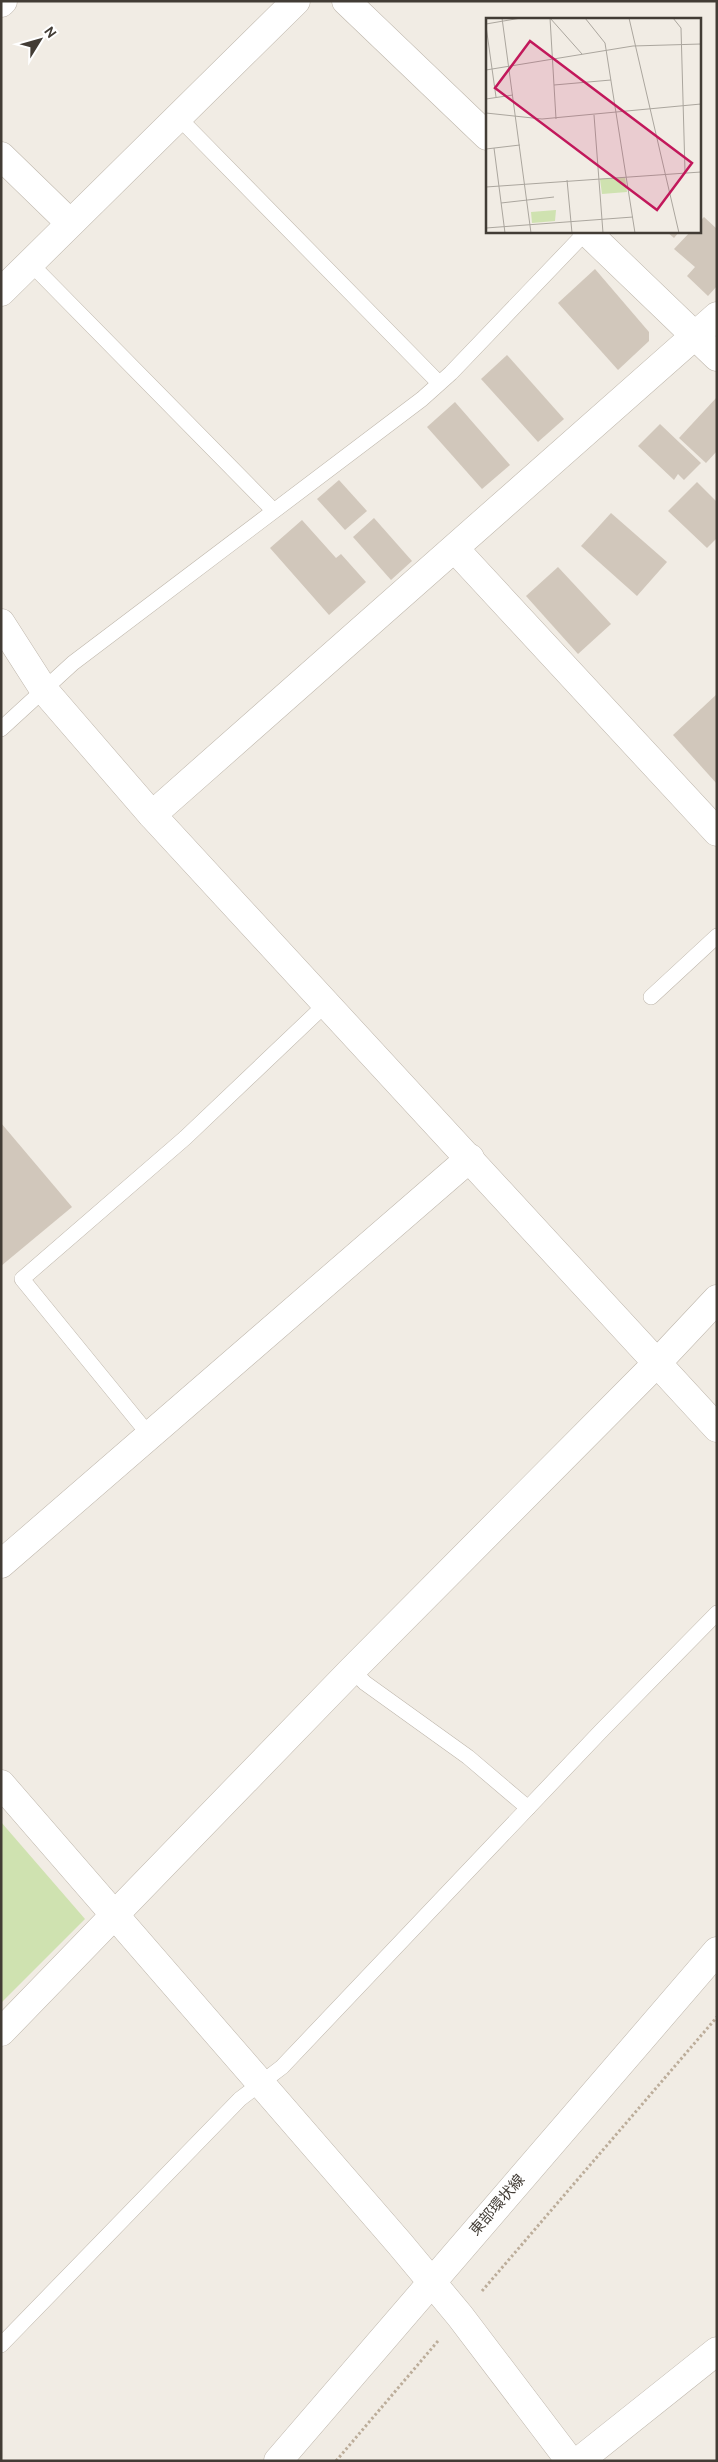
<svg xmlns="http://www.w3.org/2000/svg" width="718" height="2462" font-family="Cabin,'Noto Sans JP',sans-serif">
  <rect width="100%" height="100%" fill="#f1ece4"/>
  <polygon fill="#cfe2b0" points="1,1822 85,1919 1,2003"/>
  <g fill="#d1c7bb">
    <polygon points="704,217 717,229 717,286 708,296 687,276 695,267 674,249 691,231 699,231 699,222"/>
    <polygon points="666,231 680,231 674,238"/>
    <polygon points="595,269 649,332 649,341 618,370 558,303"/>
    <polygon points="507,355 564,419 538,442 481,379"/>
    <polygon points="717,397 717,451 706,463 679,438"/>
    <polygon points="455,402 510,465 482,489 427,427"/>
    <polygon points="660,424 701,463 684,480 678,474 674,480 638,446"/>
    <polygon points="339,480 367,511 345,530 317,499"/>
    <polygon points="697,482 717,502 717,538 707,548 668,511"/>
    <polygon points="611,513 667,562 637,596 581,546"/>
    <polygon points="374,518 412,561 391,580 353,537"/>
    <polygon points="302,520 336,558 341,554 366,582 329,615 270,548"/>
    <polygon points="558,567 611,624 578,654 526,596"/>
    <polygon points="717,694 717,784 673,735"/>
    <polygon points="1,1123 72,1207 1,1266"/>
  </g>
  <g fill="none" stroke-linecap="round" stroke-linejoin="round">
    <g stroke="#beb6ab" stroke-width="16">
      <g id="service">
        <polyline points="178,117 439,383"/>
        <polyline points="30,263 273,510"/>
        <polyline points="1,729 73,663 422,399 451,373 586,232"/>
        <polyline points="651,997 717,936"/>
        <polyline points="150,1436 22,1279 185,1138 327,1003"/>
        <polyline points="352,1670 365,1683 468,1757 528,1808"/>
        <polyline points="1,2345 240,2099 282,2067 602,1730 717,1613"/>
      </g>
    </g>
    <g stroke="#beb6ab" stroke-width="29">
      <g id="minor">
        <polyline points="346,1 487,136"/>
        <polyline points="1,3 3,1"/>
        <polyline points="1,156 70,223"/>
        <polyline points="586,231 717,357"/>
        <polyline points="1,292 296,1"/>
        <polyline points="455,549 717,832"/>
        <polyline points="152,815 717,316"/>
        <polyline points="657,1363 717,1299"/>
        <polyline points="1,1564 470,1158"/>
        <polyline points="1,1784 400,2244 460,2316 570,2461"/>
        <polyline points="579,2461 717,2351"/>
      </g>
    </g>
    <g stroke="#beb6ab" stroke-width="29">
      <g id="tertiary">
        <polyline points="1,623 44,690 152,815 717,1428"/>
        <polyline points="1,2032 352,1670 657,1363"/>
        <polyline points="278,2461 717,1951"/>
      </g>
    </g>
    <g stroke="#bcad9a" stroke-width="3" stroke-dasharray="2.5 2.5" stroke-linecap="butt">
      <polyline points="482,2291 717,2017"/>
      <polyline points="336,2461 438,2341"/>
    </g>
    <use href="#service" stroke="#fff" stroke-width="15"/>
    <use href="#minor" stroke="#fff" stroke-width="28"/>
    <use href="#tertiary" stroke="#fff" stroke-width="28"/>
  </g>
  <g text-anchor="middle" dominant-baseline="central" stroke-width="4" stroke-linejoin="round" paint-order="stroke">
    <g font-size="15" fill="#423c35" stroke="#fff">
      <text transform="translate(497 2205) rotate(-49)">東部環状線</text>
    </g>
  </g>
  <g transform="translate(486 18)">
    <rect width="215" height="215" fill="#f1ece4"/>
    <path d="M139,159L141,174L116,176L114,161ZM70,192L69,203L46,205L45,194Z" fill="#cfe2b0"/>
    <path fill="none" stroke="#aba69e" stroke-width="1" d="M16,0L45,215M64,0L70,101M64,0L96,36M99,0L119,25L149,215M143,0L193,215M187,0L195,10L199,154M0,6L35,0M0,8L10,79M0,52L147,28L215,26M68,67L125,62M0,81L27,77M0,95L56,101L215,86M108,97L117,215M8,130L19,215M0,131L34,127M81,162L86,215M0,169L215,154M15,185L68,179M0,210L147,199"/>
    <path fill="#c2185b" fill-opacity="0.15" stroke="#c2185b" stroke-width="2.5" d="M44,23L206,145L171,192L9,70Z"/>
    <rect width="215" height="215" fill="none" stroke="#423c35" stroke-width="2.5"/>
  </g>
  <rect width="718" height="2462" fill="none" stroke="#423c35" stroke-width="5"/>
  <g transform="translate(40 40) rotate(53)" stroke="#ffffff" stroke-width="4" paint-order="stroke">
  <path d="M0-4L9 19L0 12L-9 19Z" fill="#423c35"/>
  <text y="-8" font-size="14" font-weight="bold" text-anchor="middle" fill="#423c35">N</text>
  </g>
</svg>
